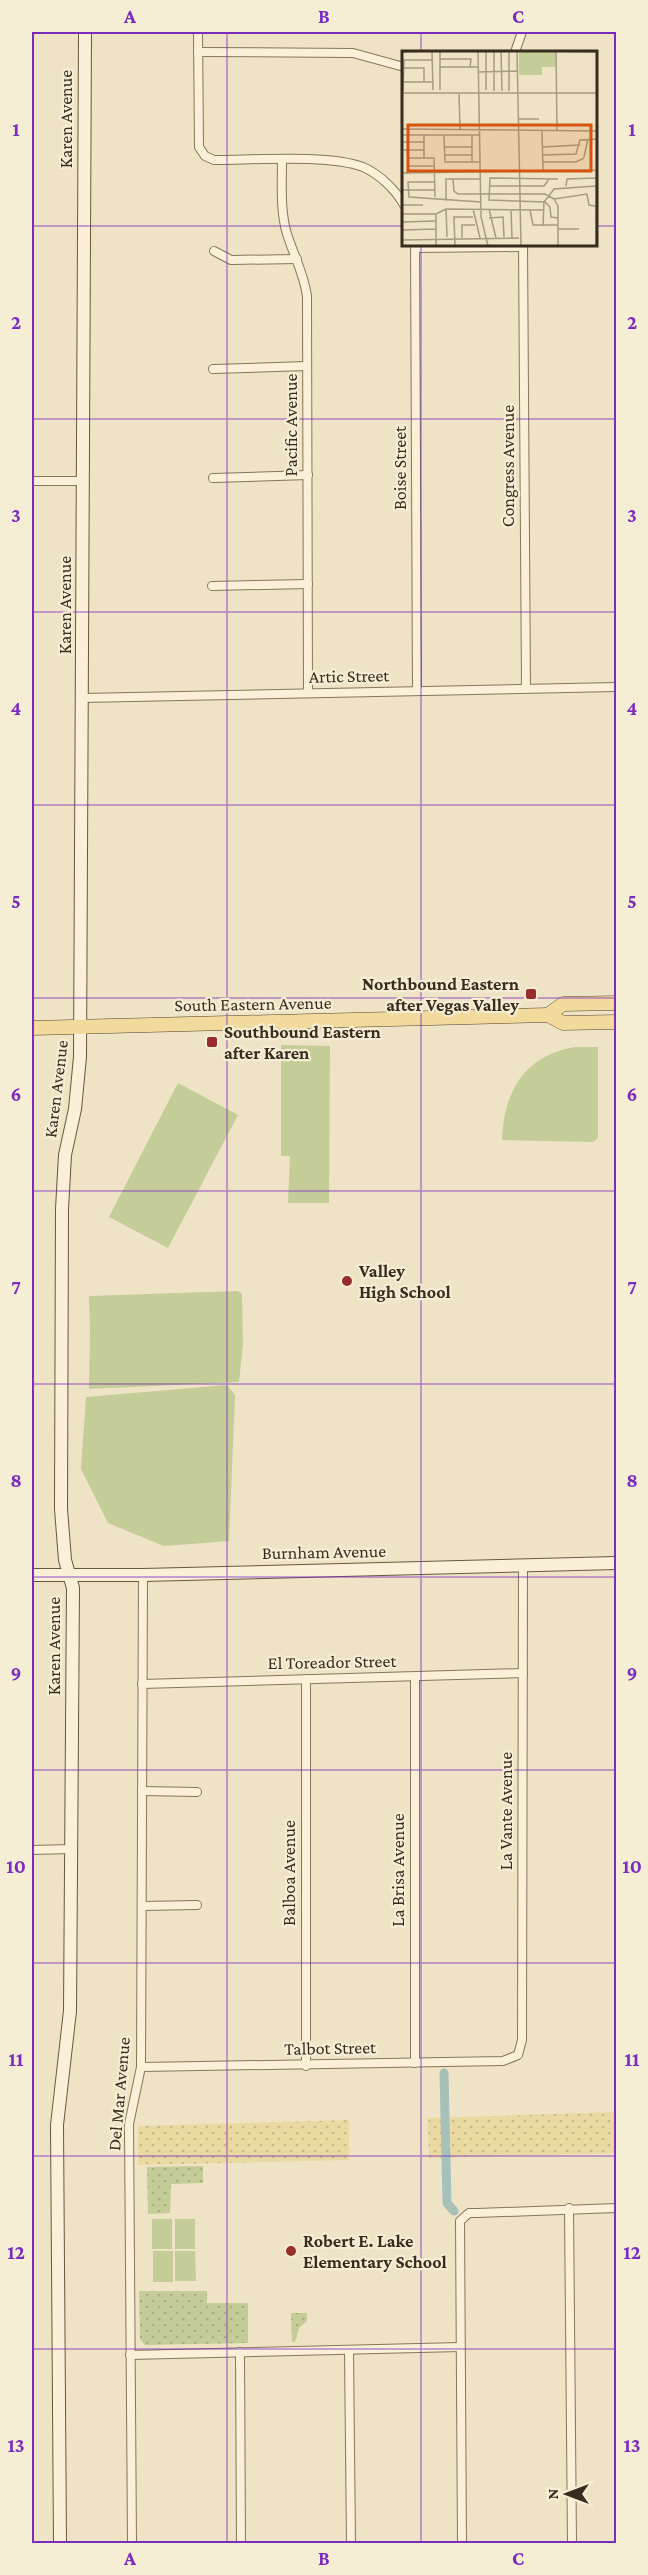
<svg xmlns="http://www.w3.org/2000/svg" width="648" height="2575" font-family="'Crimson Pro',serif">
  <defs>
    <pattern id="grass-dots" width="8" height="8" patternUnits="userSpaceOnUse" patternTransform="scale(1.5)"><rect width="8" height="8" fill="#c4cc98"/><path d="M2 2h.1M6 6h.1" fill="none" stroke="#a9af83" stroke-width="1.8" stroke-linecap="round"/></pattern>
    <pattern id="sand-dots" width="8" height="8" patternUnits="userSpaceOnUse" patternTransform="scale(1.5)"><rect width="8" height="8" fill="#ead9a1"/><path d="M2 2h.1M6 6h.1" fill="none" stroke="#c9ba8a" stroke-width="1.8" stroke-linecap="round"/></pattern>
  </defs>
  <rect width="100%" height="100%" fill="#eee3c4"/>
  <g fill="url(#grass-dots)">
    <polygon points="203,2166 203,2183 171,2184 170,2213 148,2214 147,2167"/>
    <polygon points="139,2291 207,2291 207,2303 248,2303 248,2343 145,2345 140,2339"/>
    <polygon points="291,2313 307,2313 307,2321 299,2328 295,2342 292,2342"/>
  </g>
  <g fill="url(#sand-dots)">
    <polygon points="616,2112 616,2153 429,2158 428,2118"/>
    <polygon points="349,2120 349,2160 138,2165 138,2126"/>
  </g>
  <g fill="#c4cc98">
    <polygon points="281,1045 330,1046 329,1203 288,1203 290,1156 281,1156"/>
    <path d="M575,1047H598V1138L593,1142L502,1140C504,1091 524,1056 575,1047Z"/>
    <polygon points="178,1083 238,1115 168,1248 109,1217"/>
    <polygon points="238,1291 242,1294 243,1344 239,1382 89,1389 90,1330 89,1296"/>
    <polygon points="227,1385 235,1395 229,1541 164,1546 108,1523 81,1469 86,1397"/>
    <rect x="152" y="2219" width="20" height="30"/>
    <rect x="175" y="2219" width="20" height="30"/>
    <rect x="153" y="2251" width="20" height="31"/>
    <polygon points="175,2251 195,2251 196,2281 175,2281"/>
  </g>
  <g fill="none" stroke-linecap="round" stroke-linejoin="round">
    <polyline stroke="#a6c1ba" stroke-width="9" points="444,2073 447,2203 454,2211"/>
    <g stroke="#88755a" stroke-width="10">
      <g id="street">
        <path d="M198,32L199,147L205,156L214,160C253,160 329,154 363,167C379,174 395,189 404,205"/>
        <polyline points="198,52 353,53 404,67"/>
        <polyline points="515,52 522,32"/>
        <path d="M282,160C282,184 280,211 287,234C294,256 304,274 307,296L308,693"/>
        <polyline points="415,244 417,691"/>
        <polyline points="523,244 526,688"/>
        <polyline points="415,248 523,247"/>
        <polyline points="214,251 231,260 297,259"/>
        <polyline points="213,369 307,366"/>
        <polyline points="213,478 308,475"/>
        <polyline points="32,481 83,481"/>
        <polyline points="212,586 308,584"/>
        <polyline points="82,698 616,687"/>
        <polyline points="415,1677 415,2063"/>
        <polyline points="306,1679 306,2066"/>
        <polyline points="142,1684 523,1673"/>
        <polyline points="142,1791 197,1792"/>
        <polyline points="32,1850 71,1849"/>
        <polyline points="142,1906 197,1905"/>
        <polyline points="141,2067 503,2061 518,2055 522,2040 523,1565"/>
        <polyline points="569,2208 572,2544"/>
        <polyline points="349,2350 351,2544"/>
        <polyline points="240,2352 241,2544"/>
        <polyline points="130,2355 460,2347"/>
        <polyline points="132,2544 129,2124 141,2067 143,1575"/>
        <polyline points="462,2544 460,2221 469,2213 477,2213 616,2208"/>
      </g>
    </g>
    <g stroke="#6a563e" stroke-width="14">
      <g id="secondary">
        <polyline points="32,1575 143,1575 616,1563"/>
        <polyline points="60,2544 57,2125 70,2011 73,1588 65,1560 61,1509 62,1209 65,1155 75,1109 80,1057 85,32"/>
      </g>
    </g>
    <g stroke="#56432f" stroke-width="15">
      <g id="primary">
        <polyline points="548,1015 563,1004 616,1003"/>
        <polyline points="32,1028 548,1015 563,1023 616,1022"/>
      </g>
    </g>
    <use href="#street" stroke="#f9f0d7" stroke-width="8"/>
    <use href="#secondary" stroke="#f9f0d7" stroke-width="12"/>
    <use href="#primary" stroke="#f1da9c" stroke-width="14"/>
  </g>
  <path fill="none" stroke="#7b2cbf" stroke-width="1.5" stroke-opacity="0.55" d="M227,32V2544M421,32V52M32,226H404M596,226H616M421,244V2544M32,419H616M32,612H616M32,805H616M32,998H616M32,1191H616M32,1384H616M32,1577H616M32,1770H616M32,1963H616M32,2156H616M32,2349H616"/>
  <g fill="#972e2b" stroke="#f5edd4" stroke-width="2">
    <rect x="525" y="988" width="12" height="12" rx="3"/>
    <rect x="206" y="1036" width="12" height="12" rx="3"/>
    <circle cx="347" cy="1281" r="6"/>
    <circle cx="291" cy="2251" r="6"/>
  </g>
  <g text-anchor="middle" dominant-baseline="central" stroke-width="4.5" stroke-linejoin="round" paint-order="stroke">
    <g font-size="18" fill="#382c1e" stroke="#f5edd4">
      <text transform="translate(66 119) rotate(-90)">Karen Avenue</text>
      <text transform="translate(291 425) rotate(-90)">Pacific Avenue</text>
      <text transform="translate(508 466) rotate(-90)">Congress Avenue</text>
      <text transform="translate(400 468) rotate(-90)">Boise Street</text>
      <text transform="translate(65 605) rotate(-90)">Karen Avenue</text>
      <text transform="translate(349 676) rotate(-1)">Artic Street</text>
      <text transform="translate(253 1004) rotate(-1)">South Eastern Avenue</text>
      <text transform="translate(56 1089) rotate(-83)">Karen Avenue</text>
      <text transform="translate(324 1552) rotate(-1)">Burnham Avenue</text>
      <text transform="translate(54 1646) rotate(-90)">Karen Avenue</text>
      <text transform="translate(332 1662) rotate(-1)">El Toreador Street</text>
      <text transform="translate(506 1811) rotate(-90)">La Vante Avenue</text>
      <text transform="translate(398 1870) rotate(-90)">La Brisa Avenue</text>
      <text transform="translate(289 1873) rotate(-90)">Balboa Avenue</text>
      <text transform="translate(330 2048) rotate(-1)">Talbot Street</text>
      <text transform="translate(119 2094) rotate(-85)">Del Mar Avenue</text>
    </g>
    <g font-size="18" font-weight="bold" fill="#382c1e" stroke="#f5edd4" text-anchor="start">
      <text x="519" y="984" text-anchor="end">Northbound Eastern<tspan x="519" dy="21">after Vegas Valley</tspan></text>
      <text x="224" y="1032">Southbound Eastern<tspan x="224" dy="21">after Karen</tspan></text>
      <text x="359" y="1271">Valley<tspan x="359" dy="21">High School</tspan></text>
      <text x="303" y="2241">Robert E. Lake<tspan x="303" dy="21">Elementary School</tspan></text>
    </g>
  </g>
  <g transform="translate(402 51)">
    <rect width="195" height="195" fill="#eee3c4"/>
    <path d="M117,0L154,1L153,16H140V24H117Z" fill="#c4cc98"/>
    <path fill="none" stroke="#a59a82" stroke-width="1.5" d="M30,0L31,39M38,0V39M76,0L79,166L86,195M84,0V39M92,0V40M99,0L100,40M107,0V40M115,0L119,195M147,0L194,1M154,0L155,80M0,1L24,0M38,8H69L68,16M38,16H76M2,17H22V31M76,21L115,20M1,31H30M1,40L2,9H30M0,42H195M57,43L58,78M116,68H137M0,78L195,80M140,80L141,119M22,83V107M0,84H77M70,84V111M42,85L43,111H78M0,91H22M42,96H70M140,96L178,94M0,99H22M5,99L6,107H32L33,146M43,104H70M140,104L174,103L178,89L194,88M182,106L186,88M140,111H174L182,107M0,122L195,119M5,123L6,115H32M51,128L52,140L56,143H143L152,148M156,128L88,127L87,149L143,151L148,156L149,166L156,167M33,131H6L7,146L79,151M87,135H142L147,128M164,135L165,128L194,127M0,139H33M152,148L185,143L187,154L193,155M152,148L156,155V195M44,150V128H78M0,154H21M44,158L45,186M71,158L78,187M87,158L94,187M109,158L110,187M128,159L131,174H156M0,163H34L44,158L141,159M34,164V195M87,167L101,166L102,186M0,171L33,170M141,175L142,151L152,138L194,135M156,178H177M0,179L34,178M60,187V174H73M0,189L117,187M53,195L52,166H71M194,195L195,1"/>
    <path fill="#d6540e" fill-opacity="0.15" stroke="#d6540e" stroke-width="3" d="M6,74H189V120H6Z"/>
    <rect width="195" height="195" fill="none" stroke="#382c1e" stroke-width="3"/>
  </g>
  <rect width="648" height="2575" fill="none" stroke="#f5edd4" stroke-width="66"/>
  <g transform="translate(567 2494) rotate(270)" stroke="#f5edd4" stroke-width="4.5" paint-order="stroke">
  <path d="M0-4.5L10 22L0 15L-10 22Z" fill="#382c1e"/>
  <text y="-9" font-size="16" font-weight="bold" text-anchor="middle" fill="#382c1e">N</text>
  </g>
  <rect x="33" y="33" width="582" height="2509" fill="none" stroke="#7b2cbf" stroke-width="2"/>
  <g font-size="20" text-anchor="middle" font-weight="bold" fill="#7b2cbf">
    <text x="130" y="23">A</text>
    <text x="324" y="23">B</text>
    <text x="518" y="23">C</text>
    <text x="16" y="136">1</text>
    <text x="632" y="136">1</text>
    <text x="16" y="329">2</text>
    <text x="632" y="329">2</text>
    <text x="16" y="522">3</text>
    <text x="632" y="522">3</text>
    <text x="16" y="715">4</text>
    <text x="632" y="715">4</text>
    <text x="16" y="908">5</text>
    <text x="632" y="908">5</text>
    <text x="16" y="1101">6</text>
    <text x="632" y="1101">6</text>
    <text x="16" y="1294">7</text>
    <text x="632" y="1294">7</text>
    <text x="16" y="1487">8</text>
    <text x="632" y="1487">8</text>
    <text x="16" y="1680">9</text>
    <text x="632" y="1680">9</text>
    <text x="16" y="1873">10</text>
    <text x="632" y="1873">10</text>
    <text x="16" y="2066">11</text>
    <text x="632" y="2066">11</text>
    <text x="16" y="2259">12</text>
    <text x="632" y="2259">12</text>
    <text x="16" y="2452">13</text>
    <text x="632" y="2452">13</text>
    <text x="130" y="2565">A</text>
    <text x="324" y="2565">B</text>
    <text x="518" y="2565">C</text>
  </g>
</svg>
